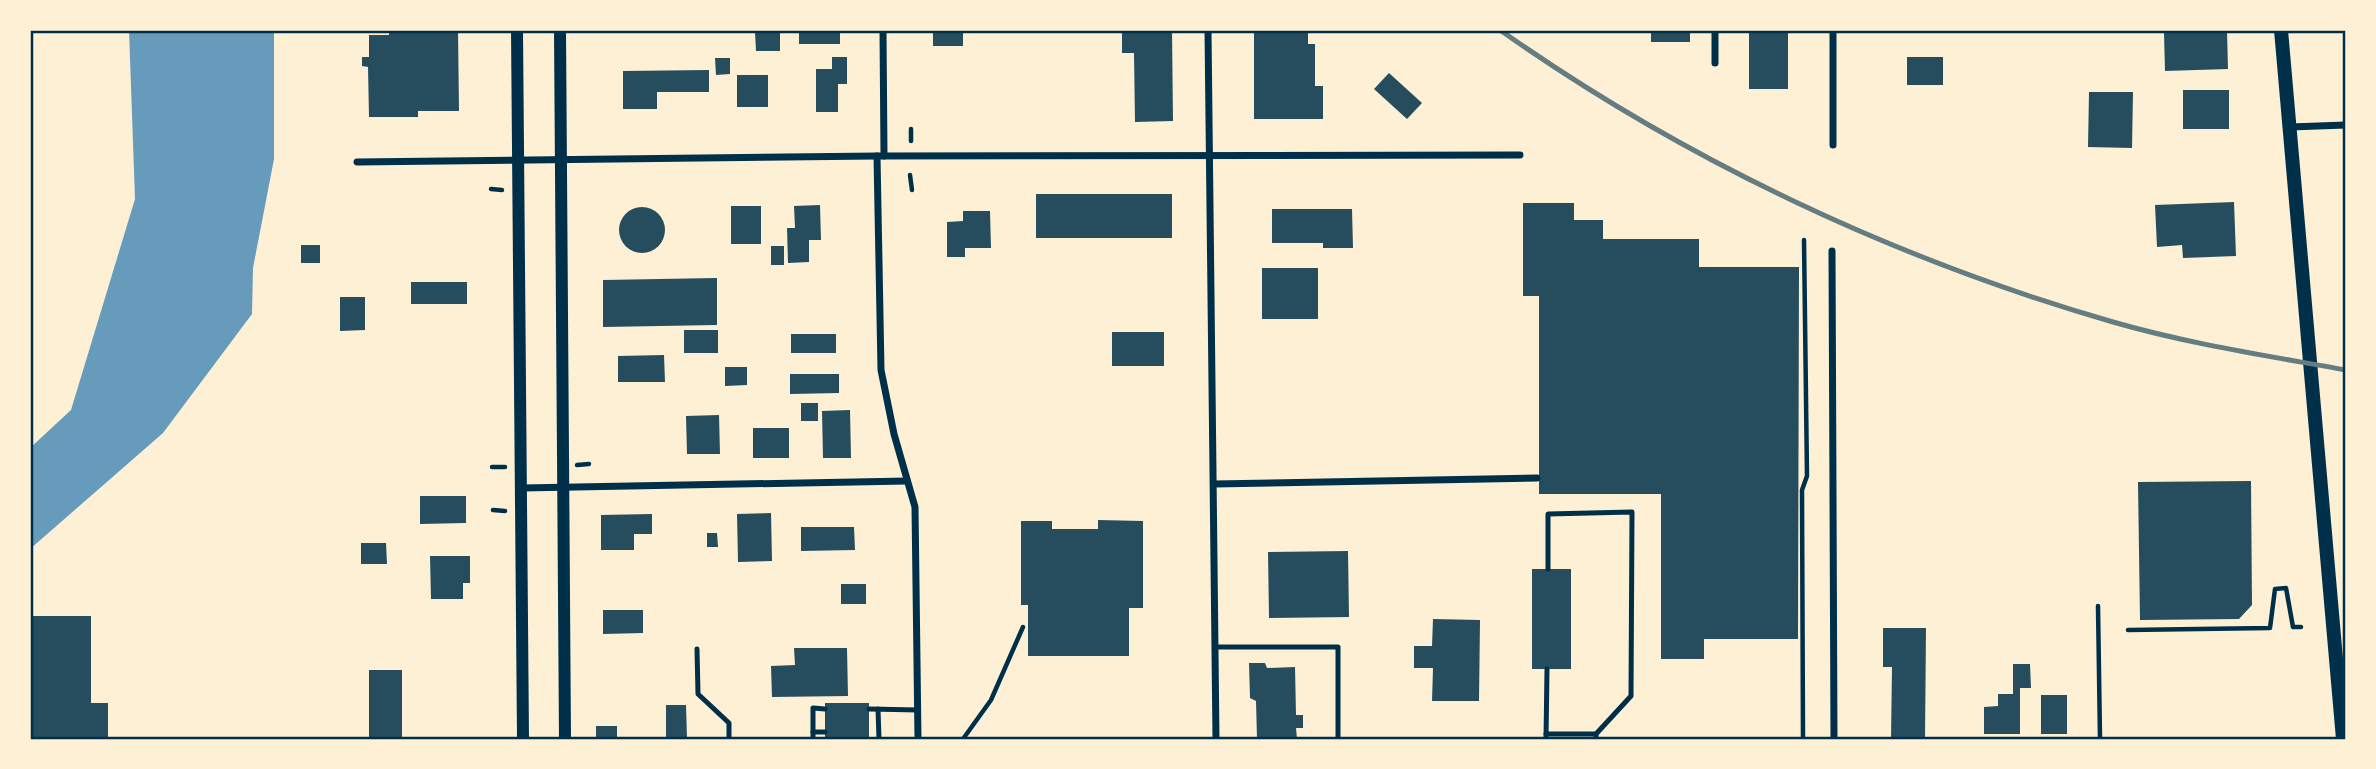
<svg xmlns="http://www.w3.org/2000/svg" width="2376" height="769" font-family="'Work Sans',sans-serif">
  <rect width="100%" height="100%" fill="#fdf0d5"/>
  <polygon fill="#669bbc" points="129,30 274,30 274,159 253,268 252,314 163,433 30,549 30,448 71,410 135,199"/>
  <g fill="#264d5e">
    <polygon points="389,30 458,30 459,111 418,111 418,117 369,117 368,67 362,66 362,57 369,57 369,35 389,35"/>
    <rect x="799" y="30" width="41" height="14"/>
    <rect x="933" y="30" width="30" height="16"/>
    <polygon points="1122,30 1172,30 1173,121 1135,122 1134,53 1122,53"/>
    <polygon points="1254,30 1308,30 1308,44 1315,44 1315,86 1323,86 1323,119 1254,119"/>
    <rect x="1651" y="30" width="39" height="12"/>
    <rect x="1749" y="30" width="39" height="59"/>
    <polygon points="2227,31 2228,69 2165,71 2164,33"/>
    <polygon points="755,32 780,32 780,51 756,51"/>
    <polygon points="832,57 847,57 847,84 838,84 838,112 816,112 816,69 832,69"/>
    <rect x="1907" y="57" width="36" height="28"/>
    <polygon points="715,58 730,58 730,74 716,75"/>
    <polygon points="709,70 709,92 657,92 657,109 623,109 623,71"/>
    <polygon points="1389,73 1422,103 1407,119 1374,89"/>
    <rect x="737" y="75" width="31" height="32"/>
    <rect x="2183" y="90" width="46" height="39"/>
    <polygon points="2089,92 2133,92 2132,148 2088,147"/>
    <rect x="1036" y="194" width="136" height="44"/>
    <polygon points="2234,202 2236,256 2183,258 2182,245 2157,247 2155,205"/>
    <polygon points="1523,203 1574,203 1574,220 1603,220 1603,239 1699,239 1699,267 1799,267 1798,639 1704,639 1704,659 1661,659 1661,494 1539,494 1539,296 1523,296"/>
    <polygon points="820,205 821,240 809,240 809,262 788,263 787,228 795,228 794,206"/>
    <rect x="731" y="206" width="30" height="38"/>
    <circle cx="642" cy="230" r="23"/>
    <polygon points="1272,209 1352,209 1353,248 1323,248 1323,243 1272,243"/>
    <polygon points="963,211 990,211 991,248 965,248 965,257 947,257 947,222 963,221"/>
    <rect x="301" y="245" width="19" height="18"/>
    <rect x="771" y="246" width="13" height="19"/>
    <rect x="1262" y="268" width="56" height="51"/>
    <polygon points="717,278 717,325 603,327 603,280"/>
    <rect x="411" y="282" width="56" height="22"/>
    <polygon points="340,297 365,297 365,330 340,331"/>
    <rect x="684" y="330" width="34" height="23"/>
    <rect x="1112" y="332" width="52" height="34"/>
    <rect x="791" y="334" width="45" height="19"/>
    <polygon points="664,355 665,382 618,382 618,356"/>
    <polygon points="725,367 747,367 747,385 725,386"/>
    <polygon points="790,374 839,374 839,393 790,394"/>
    <rect x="801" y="403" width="17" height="18"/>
    <polygon points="850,410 851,458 823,458 822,411"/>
    <polygon points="719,415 720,454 687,454 686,416"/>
    <rect x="753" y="428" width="36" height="30"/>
    <polygon points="2251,481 2252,605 2239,619 2140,620 2138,482"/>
    <polygon points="420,496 466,496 466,523 420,524"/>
    <polygon points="771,513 772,561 738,562 737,514"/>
    <polygon points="652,514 652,534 634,534 634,550 601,550 601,515"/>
    <polygon points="1098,520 1143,521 1143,608 1129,608 1129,656 1028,656 1028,605 1021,605 1021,521 1052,521 1052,529 1098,529"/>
    <polygon points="801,527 854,527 855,550 801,551"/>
    <polygon points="707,533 717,533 718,547 707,547"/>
    <polygon points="361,543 386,543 387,564 361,564"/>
    <polygon points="1348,551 1349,617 1269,618 1268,552"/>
    <polygon points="430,556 470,556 470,583 463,583 463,599 431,599"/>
    <rect x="1532" y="569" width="39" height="100"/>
    <rect x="841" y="584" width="25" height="20"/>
    <polygon points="603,610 643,610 643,633 603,634"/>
    <polygon points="30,616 91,616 91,703 108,703 108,739 30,739"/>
    <polygon points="1433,619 1480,620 1479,701 1432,701 1433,668 1414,668 1414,646 1432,646"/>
    <polygon points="1883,628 1926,628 1925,739 1891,739 1892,667 1883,667"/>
    <polygon points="794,648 847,648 848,696 772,697 771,666 795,665"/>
    <polygon points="1249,663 1265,663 1267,668 1295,667 1296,715 1303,715 1303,728 1296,728 1297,739 1257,739 1256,701 1250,698"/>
    <polygon points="2013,664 2030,664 2031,688 2020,688 2020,734 1984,734 1984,707 1998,706 1998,694 2013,694"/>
    <rect x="369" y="670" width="33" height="69"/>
    <rect x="2041" y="695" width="26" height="39"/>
    <rect x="825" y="703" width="44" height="36"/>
    <polygon points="666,705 686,705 687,739 666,739"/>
    <rect x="596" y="726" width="21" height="13"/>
  </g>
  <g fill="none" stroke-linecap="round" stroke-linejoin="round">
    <g stroke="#003049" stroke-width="4.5">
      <polyline points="911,141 911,129"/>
      <polyline points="910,175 912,190"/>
      <polyline points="491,189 502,190"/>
      <polyline points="577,465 589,464"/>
      <polyline points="492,467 505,467"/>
      <polyline points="493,510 505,511"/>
      <polyline points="2098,606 2100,739"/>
      <polyline points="2128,630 2270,628 2275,589 2286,588 2293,627 2301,627"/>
      <polyline points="963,739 991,700 1023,627"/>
      <polyline points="1803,739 1802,490 1807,476 1804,240"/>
    </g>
    <g stroke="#003049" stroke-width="5">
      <polyline points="1548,569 1548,514 1632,512 1631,696 1596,734 1596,739"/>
      <polyline points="1215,647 1338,647 1338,739"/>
      <polyline points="697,649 698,694 729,723 729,739"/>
      <polyline points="869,709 918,710"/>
      <polyline points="878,709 879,739"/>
      <polyline points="813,732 825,732"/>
      <polyline points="1546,734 1596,734"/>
      <polyline points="813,739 813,708 825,709"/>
      <polyline points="1546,739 1547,669"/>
    </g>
    <g stroke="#003049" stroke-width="7">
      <polyline points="883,30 884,156"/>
      <polyline points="1208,30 1216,739"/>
      <polyline points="1715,30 1715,63"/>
      <polyline points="1833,30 1833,145"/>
      <polyline points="2290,127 2346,125"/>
      <polyline points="877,156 881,370 894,434 915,507 918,739"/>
      <polyline points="357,162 877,156 1520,155"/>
      <polyline points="1832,251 1834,739"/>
      <polyline points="1214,484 1537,478"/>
      <polyline points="522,488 907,481"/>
    </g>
    <g stroke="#003049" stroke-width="12">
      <polyline points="517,30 523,739"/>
      <polyline points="560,30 565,739"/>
    </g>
    <polyline stroke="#003049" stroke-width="14" points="2281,30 2343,739"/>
    <path stroke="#657d81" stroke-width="5" d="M1500,30C1686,161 1895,259 2113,322C2189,344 2269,356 2346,370"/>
  </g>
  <rect width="2376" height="769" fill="none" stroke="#fdf0d5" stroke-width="63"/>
  <rect x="32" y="32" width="2312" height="706" fill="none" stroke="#003049" stroke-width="2.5"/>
</svg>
